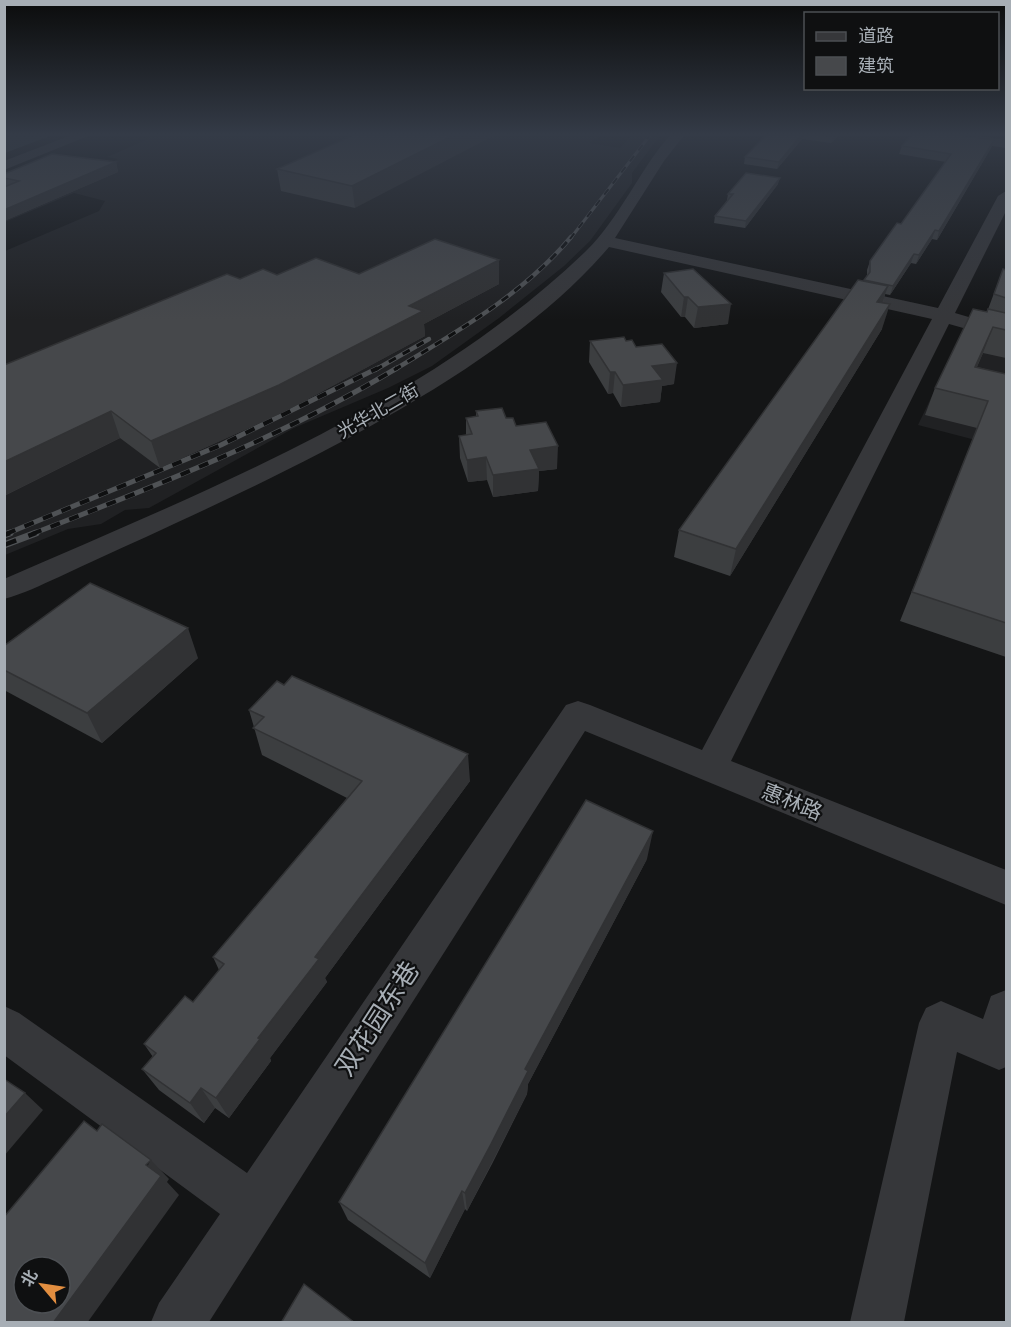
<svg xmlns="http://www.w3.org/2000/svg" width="1011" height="1327" font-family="Signika,'Noto Sans SC',sans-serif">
  <rect width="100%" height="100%" fill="#141516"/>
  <g fill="#202123">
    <polygon points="151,134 602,134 589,143 620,148 633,134 661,134 632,173 632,183 590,241 564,266 499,318 432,366 388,388 294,428 149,508 125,510 101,524 68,529 5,555 5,251 99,211 105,201 74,193 5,222 5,176 100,168 118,159 107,157 146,140"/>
    <polygon points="962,333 1006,342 1006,448 918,425"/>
  </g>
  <polygon fill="#2f393d" points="5,134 55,134 5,153"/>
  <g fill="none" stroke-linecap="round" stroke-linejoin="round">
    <g fill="#36373a" fill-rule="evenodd">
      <polygon points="74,134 93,134 4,170 4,161"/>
      <path d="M671,134H685L664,161L615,238L938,308L998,196L1006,191V211L955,313L1006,328V340L949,324L731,761L1006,870V905L585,731L209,1322H151L159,1303L220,1214L4,1055V1006L19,1013L247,1173L566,705L578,701L590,705L702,750L932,319L609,247C502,373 295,468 146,537C117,550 88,563 59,577C41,585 23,594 4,599V579C205,491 426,405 586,251C620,218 639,170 671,134Z"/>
      <polygon points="932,134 967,134 1006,140 1006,148 939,138"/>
      <polygon points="1006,990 1006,1067 999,1070 957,1052 904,1322 850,1322 919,1023 926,1008 941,1001 983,1019 991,996"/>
    </g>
    <g stroke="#4f5255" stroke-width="3">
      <polyline id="rail-far3" points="570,239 651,134"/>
    </g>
    <g stroke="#4f5255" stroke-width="4.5">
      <g id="rail-far2">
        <polyline points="375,370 429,339"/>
        <path d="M394,370C456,332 524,294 571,237"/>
      </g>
    </g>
    <g stroke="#4f5255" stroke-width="5">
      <g id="rail-far1">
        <polyline points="6,534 221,445 378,368"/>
        <path d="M32,534C156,486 282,437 397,368"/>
      </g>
    </g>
    <g stroke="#4f5255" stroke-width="7">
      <g id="rail">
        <polyline points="4,535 10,533"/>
        <polyline points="4,545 36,533"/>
      </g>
    </g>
    <use href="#rail-far3" stroke="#0f1011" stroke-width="2" stroke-dasharray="7" stroke-linecap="butt"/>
    <use href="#rail-far2" stroke="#0f1011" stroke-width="3" stroke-dasharray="8" stroke-linecap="butt"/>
    <use href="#rail-far1" stroke="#0f1011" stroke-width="4" stroke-dasharray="10" stroke-linecap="butt"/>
    <use href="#rail" stroke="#0f1011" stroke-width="4.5" stroke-dasharray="13" stroke-linecap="butt"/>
  </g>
  <g fill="#3c3e40">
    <polygon points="356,134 355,208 281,191 277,169"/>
    <polygon points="763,134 840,134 831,143 802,139 777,169 744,164 745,157 765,136 762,135"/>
    <polygon points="973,134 1006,134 1006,135"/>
    <polygon points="994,140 991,148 937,240 932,239 916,264 911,263 890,295 885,294 883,303 882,329 730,576 674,557 679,530 864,281 867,275 867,270 870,261 901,224 946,162 899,154 902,146"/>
    <polygon points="116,162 118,172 4,221 4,187 6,187 4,186 4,174"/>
    <polygon points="778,184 745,228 714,223 715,216 729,200 727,200 728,194"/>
    <polygon points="1003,269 1006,270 1006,358 983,353 977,367 1006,374 1006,657 900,621 977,428 925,415 935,388 987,312"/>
    <polygon points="664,273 728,324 694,328 685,317 681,317 661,292"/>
    <polygon points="359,274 499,284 424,324 425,336 284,412 160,468 120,438 4,496 240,279 277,275"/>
    <polygon points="590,341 626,341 636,347 674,384 662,386 660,402 621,407 613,393 608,394 589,362"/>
    <polygon points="476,411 506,418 516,426 557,469 539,471 538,491 493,497 487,480 468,482 460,458 459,436 466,435 466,418 476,417"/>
    <polygon points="4,646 198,658 102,743 4,690"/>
    <polygon points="249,710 470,781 325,978 327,982 270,1058 271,1061 229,1118 215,1108 204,1123 159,1090 142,1069 153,1057 144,1044 193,1002 219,970 213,957 347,798 262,755"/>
    <polygon points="647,859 528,1084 527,1094 492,1164 467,1211 465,1209 430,1278 348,1220 339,1202"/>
  </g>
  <g fill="#313234">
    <polygon points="456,134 497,134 355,208 352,186"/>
    <polygon points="802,134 803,134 802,139 777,169 779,162"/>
    <polygon points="835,134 840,134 831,143 832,137"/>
    <polygon points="994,140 991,148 937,240 939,231"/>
    <polygon points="116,162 118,172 4,221 4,210"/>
    <polygon points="780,178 778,184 745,228 746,221"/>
    <polygon points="935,230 932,239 916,264 919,255"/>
    <polygon points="914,254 911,263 890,295 893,286"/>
    <polygon points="499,260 499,284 424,324 425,336 284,412 160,468 151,441 409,306"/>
    <polygon points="888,286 880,310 877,302"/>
    <polygon points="684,297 688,297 685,317 681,317"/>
    <polygon points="731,304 728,324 694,328 698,307"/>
    <polygon points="890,304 882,329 730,576 736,549"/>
    <polygon points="993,327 983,353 965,393 975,367"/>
    <polygon points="677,363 674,384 662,386 660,402 621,407 623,385 652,366"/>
    <polygon points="610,372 615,372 613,393 608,394"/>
    <polygon points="111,411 120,438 4,496 4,462"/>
    <polygon points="558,446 557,469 539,471 538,491 493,497 493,475 530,450"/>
    <polygon points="486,457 487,480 468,482 467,460"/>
    <polygon points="188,628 198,658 102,743 87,713"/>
    <polygon points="468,754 470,781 325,978 327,982 270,1058 271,1061 229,1118 216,1098 315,957"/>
    <polygon points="653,831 647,859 528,1084 527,1094 467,1211 465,1193 525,1069"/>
    <polygon points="201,1088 215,1108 204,1123 190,1103"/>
    <polygon points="25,1093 43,1110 4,1156 4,1117"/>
    <polygon points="151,1160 169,1179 167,1182 179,1195 87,1323 53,1323"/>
    <polygon points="462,1191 465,1209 430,1278 425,1263"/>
  </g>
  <g fill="#46484b" stroke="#313234" stroke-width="1.5" fill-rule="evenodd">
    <polygon points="356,134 456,134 352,186 277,169"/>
    <polygon points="767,134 802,134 779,162 745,157"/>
    <polygon points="816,134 835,134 832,137"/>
    <polygon points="912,134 951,134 994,140 939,231 935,230 919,255 914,254 893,286 864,280 870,272 870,261 897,223 901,224 951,154 902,146"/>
    <polygon points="52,154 116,162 4,210 4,187 19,181 4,178 4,174"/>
    <polygon points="746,173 780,178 746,221 715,216 733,194 728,194"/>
    <polygon points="435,239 499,260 409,306 423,311 279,385 151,441 111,411 4,462 4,365 227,274 240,279 263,269 277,275 316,258 359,274"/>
    <polygon points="693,269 731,304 698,307 688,297 684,297 664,273"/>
    <polygon points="1003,269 1006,270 1006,298 994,294"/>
    <polygon points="858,280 888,286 877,302 890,304 736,549 679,530"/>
    <polygon points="973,309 987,312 988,309 1006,313 1006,330 993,327 975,367 1006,374 1006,623 912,592 988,401 935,388"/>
    <polygon points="624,337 626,341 632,340 636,347 662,344 677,363 652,366 663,380 623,385 615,372 610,372 590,341"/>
    <polygon points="502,408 506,418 513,418 516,426 546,422 558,446 530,450 539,469 493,475 486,457 467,460 459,436 472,434 466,418 478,416 476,411"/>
    <polygon points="90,583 188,628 87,713 4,670 4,646"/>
    <polygon points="292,676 468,754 315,957 319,959 258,1038 260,1039 216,1098 201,1088 190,1103 142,1069 156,1053 144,1044 185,996 193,1002 224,964 213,957 362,781 253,728 264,717 249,710 277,681 284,685"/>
    <polygon points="586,800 653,831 525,1069 528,1071 491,1144 465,1193 462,1191 425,1263 339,1202"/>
    <polygon points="4,1079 25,1093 4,1117"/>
    <path d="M84,1121L97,1131L102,1124L151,1160L146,1165L161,1176L53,1323H4V1217ZM24,1267H60V1303H24Z"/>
    <polygon points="304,1284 355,1323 281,1323"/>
  </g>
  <linearGradient id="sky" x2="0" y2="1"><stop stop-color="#0b0c0c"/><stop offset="0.42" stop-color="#343b47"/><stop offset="1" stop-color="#343b47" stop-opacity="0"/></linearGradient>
  <rect width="1011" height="320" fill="url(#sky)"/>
  <g text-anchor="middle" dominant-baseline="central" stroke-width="4.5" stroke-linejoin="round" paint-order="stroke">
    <g font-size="18" fill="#a7aeb5" stroke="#0f1011">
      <text transform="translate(378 411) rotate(-30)">光华北二街</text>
    </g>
    <g font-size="21" fill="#a7aeb5" stroke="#0f1011">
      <text transform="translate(792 802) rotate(22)">惠林路</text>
    </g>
    <g font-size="26" fill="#a7aeb5" stroke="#0f1011">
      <text transform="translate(378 1019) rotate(-57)">双花园东巷</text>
    </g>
  </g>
  <rect width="1011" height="1327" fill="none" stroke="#a7aeb5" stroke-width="12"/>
  <rect x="804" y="12" width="195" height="78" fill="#0f1011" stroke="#4c4f53" stroke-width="1.5"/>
  <rect x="816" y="32" width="30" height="9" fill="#36373a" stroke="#4c4f53" stroke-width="1.5"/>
  <text x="858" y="42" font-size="18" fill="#a7aeb5">道路</text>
  <rect x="816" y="57" width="30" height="18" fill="#46484b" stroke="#4c4f53" stroke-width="1.5"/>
  <text x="858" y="72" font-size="18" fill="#a7aeb5">建筑</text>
  <g transform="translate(42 1285) rotate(299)"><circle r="28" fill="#0f1011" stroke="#4c4f53" stroke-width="1.5"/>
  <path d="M0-4.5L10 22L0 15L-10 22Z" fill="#e28e40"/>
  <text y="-9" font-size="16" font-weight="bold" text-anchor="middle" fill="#a7aeb5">北</text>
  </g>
</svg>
